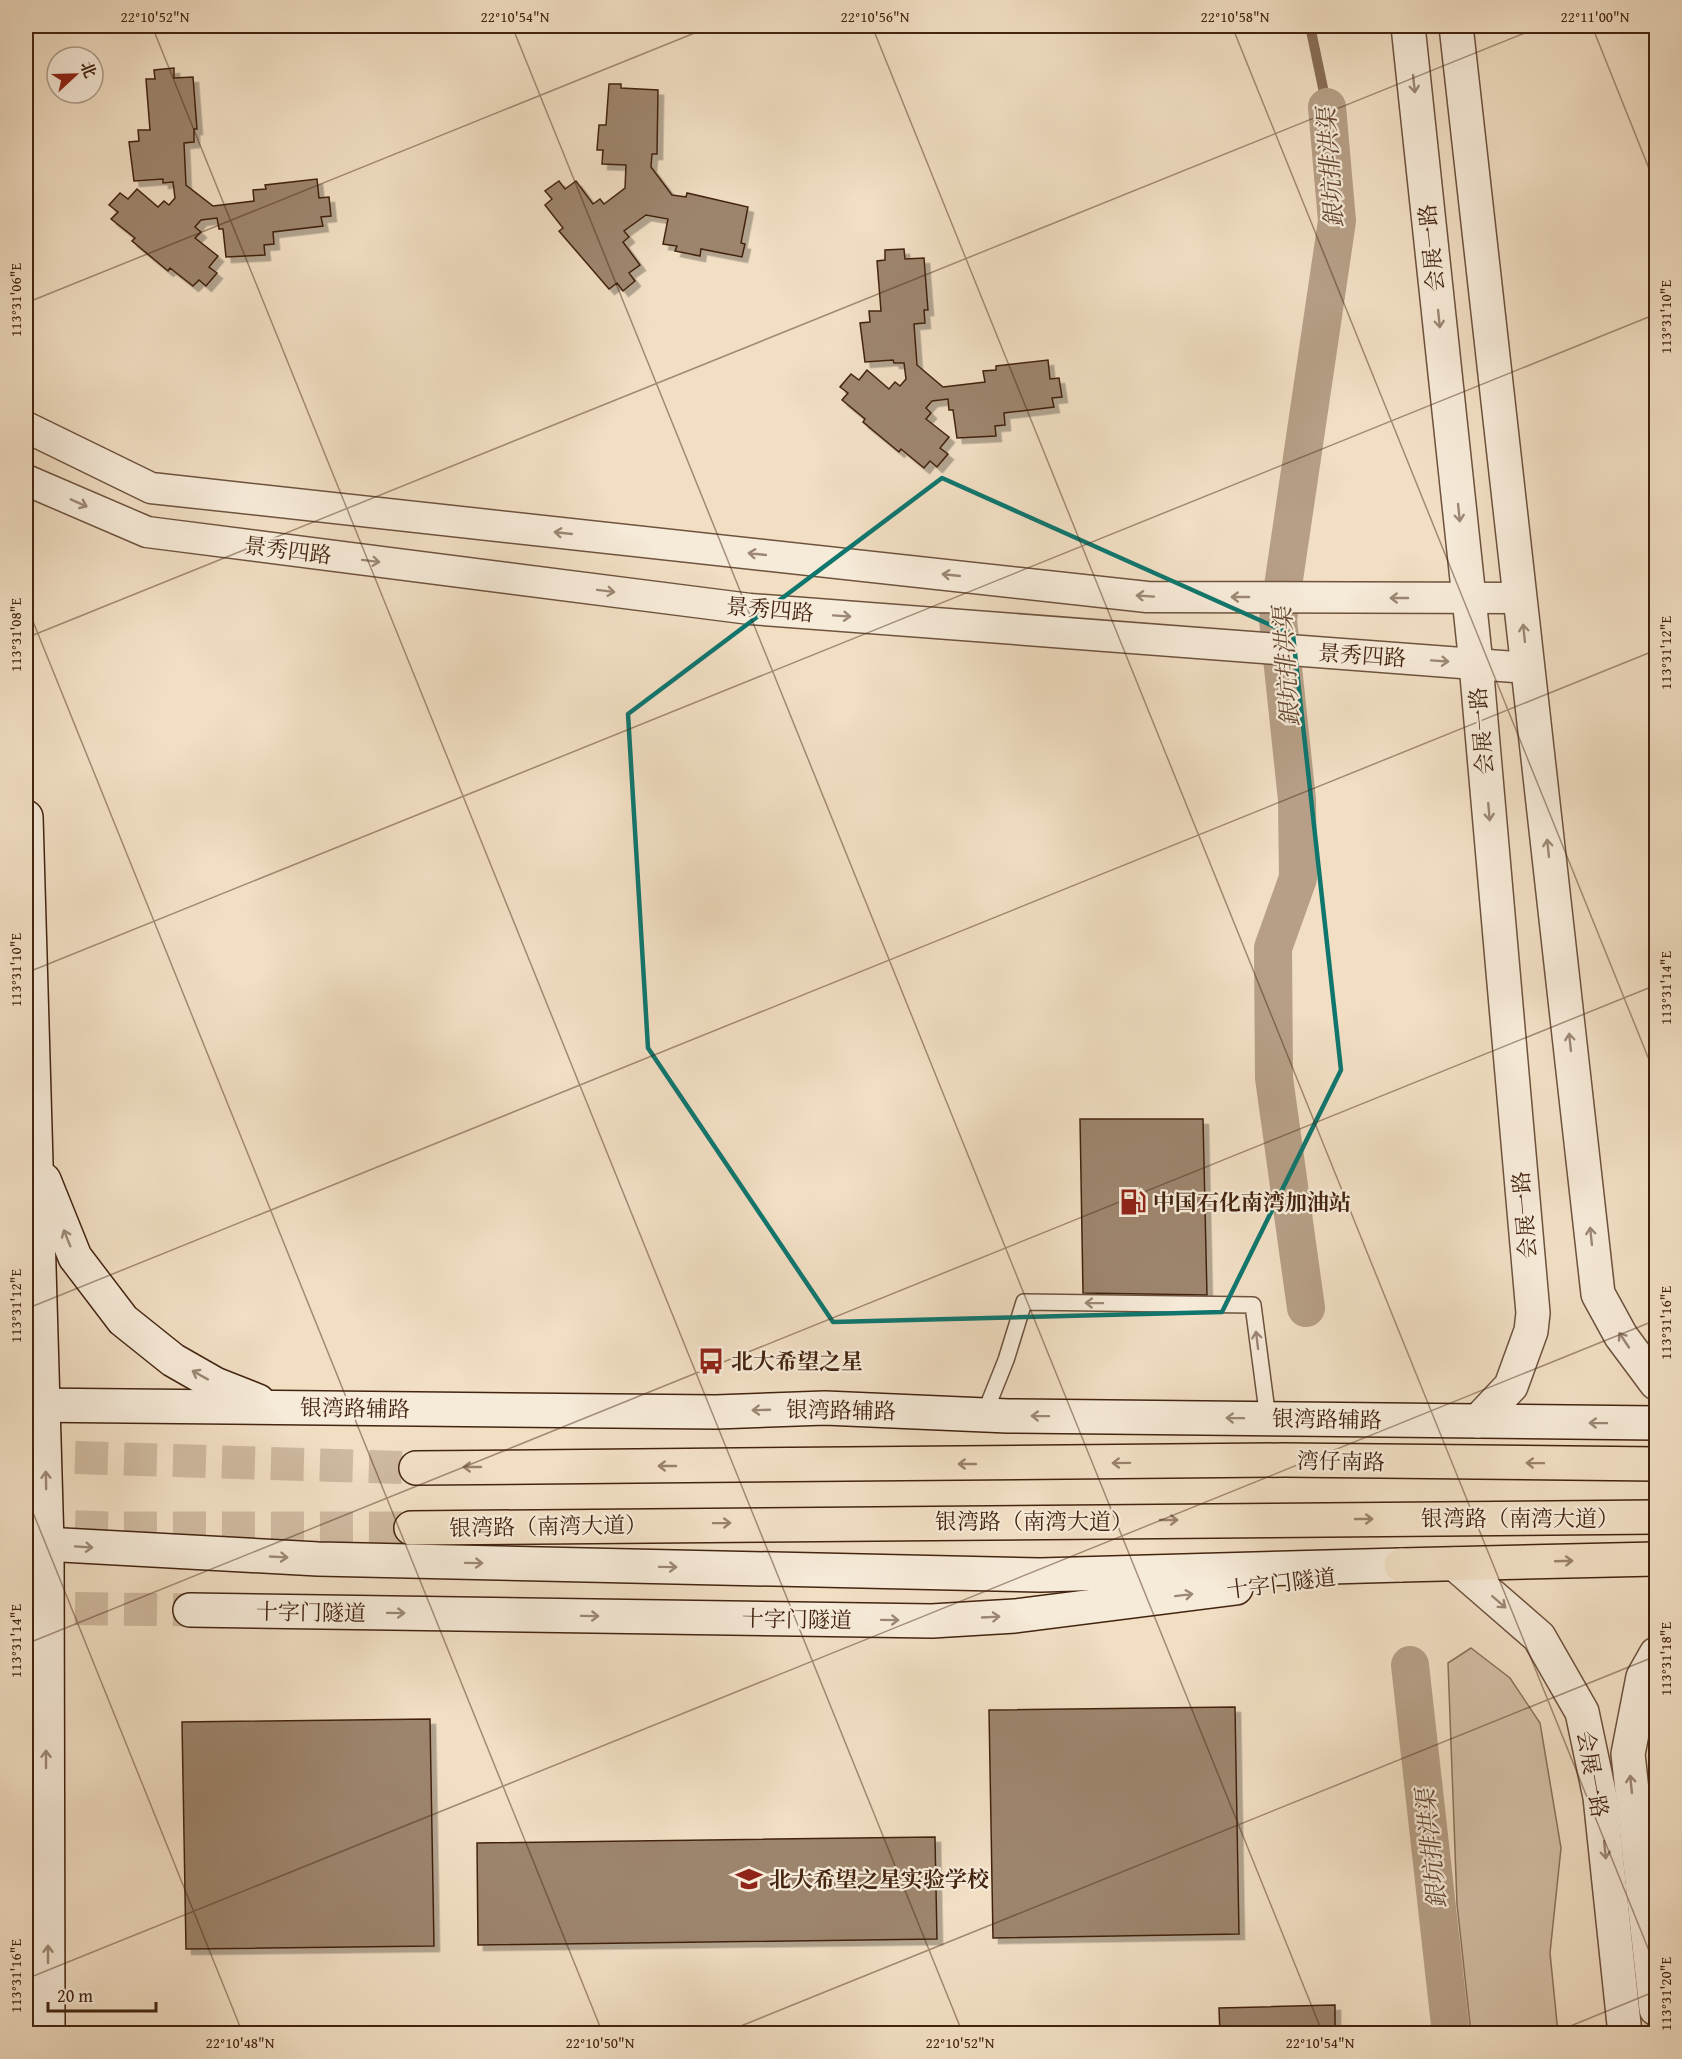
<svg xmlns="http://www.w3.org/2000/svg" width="1682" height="2059" font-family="'Gentium Book Plus','Noto Serif SC',serif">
  <defs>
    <filter id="shadow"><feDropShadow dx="5.5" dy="5.5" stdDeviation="0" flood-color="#0004"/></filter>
  </defs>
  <rect width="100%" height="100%" fill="#f1dec3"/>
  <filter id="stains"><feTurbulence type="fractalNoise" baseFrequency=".00333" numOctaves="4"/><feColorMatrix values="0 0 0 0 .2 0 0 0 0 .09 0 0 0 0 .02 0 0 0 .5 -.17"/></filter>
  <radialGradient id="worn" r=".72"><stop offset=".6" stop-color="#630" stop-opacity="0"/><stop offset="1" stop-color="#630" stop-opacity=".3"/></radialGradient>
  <polygon fill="#d3bea5" stroke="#8b715a" stroke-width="1.5" points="1471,1648 1510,1678 1540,1723 1561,1848 1550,1953 1558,2033 1471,2033 1457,1904 1448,1663"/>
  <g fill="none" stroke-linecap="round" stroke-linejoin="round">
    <polyline stroke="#886e57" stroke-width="10" points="1310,26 1327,107"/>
    <g stroke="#b69f86" stroke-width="38">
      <polyline points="1306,1308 1274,1078 1273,948 1298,878 1297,800 1278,620 1337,221 1327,107"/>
      <polyline points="1410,1665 1451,2034"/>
    </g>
  </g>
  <g fill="#9d856d" stroke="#432410" stroke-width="1.5" filter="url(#shadow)">
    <polygon points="174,68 174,78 193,77 197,129 194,129 194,142 184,143 186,185 213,206 254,201 253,190 266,189 265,185 317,179 319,198 329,197 331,216 321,217 323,226 273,232 274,244 264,245 265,255 226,257 223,229 219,229 217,218 201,220 195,227 201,232 195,238 218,256 209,267 217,273 206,286 199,280 193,286 170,268 168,271 132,241 135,238 111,219 118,212 109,205 120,193 128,199 137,189 158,207 164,201 169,205 175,198 173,182 163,183 163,179 134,181 129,142 139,141 138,130 150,130 146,79 155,79 154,70"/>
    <polygon points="609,84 621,84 621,88 658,90 657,154 652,154 651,167 672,195 686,197 687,193 748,207 741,243 745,244 742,257 701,249 700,256 675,251 677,246 663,244 668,219 646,215 624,231 629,237 623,242 640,265 629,273 635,281 623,291 617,283 609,289 559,231 563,228 545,205 552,199 545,191 559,181 565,189 576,181 593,204 600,199 604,204 625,188 626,165 602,164 603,150 597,150 599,125 606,125"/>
    <polygon points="904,249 905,259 924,258 928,310 924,310 925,323 914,324 917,365 943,387 985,382 983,371 996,370 996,366 1048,360 1050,379 1059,378 1062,397 1052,398 1054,407 1004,413 1005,425 995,426 996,436 957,438 953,410 949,410 948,399 932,401 926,408 931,413 926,419 949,437 940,448 948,454 937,467 930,461 924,468 901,449 899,452 863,422 865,419 842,400 848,393 840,387 851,374 859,380 867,370 889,389 895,382 900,386 906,379 904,363 894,363 893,360 865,362 860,323 870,322 869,311 881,311 877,261 885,260 885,250"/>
    <polygon points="1080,1119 1203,1119 1207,1295 1083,1293"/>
    <polygon points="1235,1707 1239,1934 993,1938 989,1710"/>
    <polygon points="430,1719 434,1946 186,1949 182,1722"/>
    <polygon points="935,1837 937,1939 478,1945 477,1843"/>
    <polygon points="1335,2005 1335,2034 1220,2034 1219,2008"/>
  </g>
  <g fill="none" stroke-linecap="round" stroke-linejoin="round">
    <polyline stroke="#ceb99f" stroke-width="33" stroke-dasharray="33 16" stroke-linecap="butt" points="26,1608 190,1610"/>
    <g stroke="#ceb99f" stroke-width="33" stroke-dasharray="33 16" stroke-linecap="butt">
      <polyline points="26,1456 416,1468"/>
      <polyline points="26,1525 108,1528 411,1528"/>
    </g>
    <g stroke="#6e523d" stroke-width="18">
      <polyline id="service" points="984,1415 1006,1360 1024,1302 1253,1305 1268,1419"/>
    </g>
    <g stroke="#6e523d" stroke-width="33">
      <g id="minor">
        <polyline points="26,427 151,488 1147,597 1520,598"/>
        <polyline points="26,480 147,532 750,609 1528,668"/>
      </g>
    </g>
    <g stroke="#6e523d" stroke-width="36">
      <g id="tertiary">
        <polyline points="1408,26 1476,664 1533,1313 1531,1331 1511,1386 1478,1421"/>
        <polyline points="1456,26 1598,1294 1621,1336 1656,1383"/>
        <polyline points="1455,1564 1539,1637 1582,1712 1600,1797 1625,2034"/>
        <polyline points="1656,1654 1643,1677 1628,1754 1656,2009"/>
      </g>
    </g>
    <g stroke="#432410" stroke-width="36">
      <g id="secondary">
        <polyline points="26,817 47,1544 48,2034"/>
        <polyline points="44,1180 75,1257 123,1320 173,1360 215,1384 258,1401"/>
        <polyline points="26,1405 716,1412 825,1408 1008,1416 1656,1423"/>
        <polyline points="26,1543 318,1559 1040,1575 1401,1565"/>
        <polyline points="190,1610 932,1621 1015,1616 1236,1588"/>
      </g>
    </g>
    <g stroke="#432410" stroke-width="36">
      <polyline id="primary" points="1401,1565 1656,1559"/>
    </g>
    <g stroke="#432410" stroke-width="36">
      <g id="trunk">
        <polyline points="416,1468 1284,1460 1656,1464"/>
        <polyline points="411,1528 1656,1517"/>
      </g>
    </g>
    <use href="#service" stroke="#f6ead8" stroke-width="15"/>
    <use href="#minor" stroke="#f6ead8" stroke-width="30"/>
    <use href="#tertiary" stroke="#f6ead8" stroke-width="33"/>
    <use href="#secondary" stroke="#f6ead8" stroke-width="33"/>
    <use href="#primary" stroke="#f1dec3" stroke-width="33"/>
    <use href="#trunk" stroke="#f1dec3" stroke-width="33"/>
  </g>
  <defs><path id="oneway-shaft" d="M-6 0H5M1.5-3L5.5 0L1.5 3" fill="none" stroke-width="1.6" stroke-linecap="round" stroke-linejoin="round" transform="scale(1.5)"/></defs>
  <g stroke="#9c8774">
    <use href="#oneway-shaft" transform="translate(1414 84) rotate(84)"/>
    <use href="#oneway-shaft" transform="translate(1439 319) rotate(84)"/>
    <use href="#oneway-shaft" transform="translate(79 503) rotate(24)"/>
    <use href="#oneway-shaft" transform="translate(1459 513) rotate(84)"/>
    <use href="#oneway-shaft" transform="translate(563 533) rotate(-174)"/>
    <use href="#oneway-shaft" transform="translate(757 554) rotate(-174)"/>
    <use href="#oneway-shaft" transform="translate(371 561) rotate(7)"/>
    <use href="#oneway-shaft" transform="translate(951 575) rotate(-174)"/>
    <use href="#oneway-shaft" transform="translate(606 591) rotate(7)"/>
    <use href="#oneway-shaft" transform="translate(1145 596) rotate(-176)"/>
    <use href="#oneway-shaft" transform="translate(1240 597) rotate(-180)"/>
    <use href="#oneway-shaft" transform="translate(1399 598) rotate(-180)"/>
    <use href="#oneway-shaft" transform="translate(842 616) rotate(4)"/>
    <use href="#oneway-shaft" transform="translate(1524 633) rotate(-96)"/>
    <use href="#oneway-shaft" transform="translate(1440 661) rotate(4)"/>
    <use href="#oneway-shaft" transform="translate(1489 812) rotate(85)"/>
    <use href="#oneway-shaft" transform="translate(1548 848) rotate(-96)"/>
    <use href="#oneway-shaft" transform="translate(1570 1042) rotate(-96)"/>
    <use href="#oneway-shaft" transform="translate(1591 1236) rotate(-96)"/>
    <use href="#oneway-shaft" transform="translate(67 1238) rotate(-112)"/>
    <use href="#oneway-shaft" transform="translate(1094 1303) rotate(-179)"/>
    <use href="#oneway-shaft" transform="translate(1257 1340) rotate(-97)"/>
    <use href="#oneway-shaft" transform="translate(1624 1340) rotate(-124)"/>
    <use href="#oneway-shaft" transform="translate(200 1375) rotate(-151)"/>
    <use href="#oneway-shaft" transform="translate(761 1410) rotate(178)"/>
    <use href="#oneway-shaft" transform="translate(1040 1416) rotate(-179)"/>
    <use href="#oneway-shaft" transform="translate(1235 1418) rotate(-179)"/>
    <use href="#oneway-shaft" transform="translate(1598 1423) rotate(-179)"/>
    <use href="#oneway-shaft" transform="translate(46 1480) rotate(-91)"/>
    <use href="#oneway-shaft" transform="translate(84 1547) rotate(4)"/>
    <use href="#oneway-shaft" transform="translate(279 1557) rotate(3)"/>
    <use href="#oneway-shaft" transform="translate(474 1563) rotate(1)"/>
    <use href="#oneway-shaft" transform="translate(668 1567) rotate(1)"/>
    <use href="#oneway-shaft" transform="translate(1184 1595) rotate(-7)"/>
    <use href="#oneway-shaft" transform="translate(1499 1602) rotate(41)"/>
    <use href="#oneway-shaft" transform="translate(396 1613) rotate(1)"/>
    <use href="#oneway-shaft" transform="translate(590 1616) rotate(1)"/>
    <use href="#oneway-shaft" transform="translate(991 1617) rotate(-3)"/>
    <use href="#oneway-shaft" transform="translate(890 1620) rotate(1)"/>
    <use href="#oneway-shaft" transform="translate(46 1759) rotate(-90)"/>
    <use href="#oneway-shaft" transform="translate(1631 1784) rotate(-96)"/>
    <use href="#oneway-shaft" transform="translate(1605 1850) rotate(84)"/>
    <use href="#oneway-shaft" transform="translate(48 1954) rotate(-90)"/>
  </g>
  <g stroke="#9a816a">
    <use href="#oneway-shaft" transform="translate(1121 1463) rotate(179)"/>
    <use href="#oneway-shaft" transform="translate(1535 1463) rotate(-179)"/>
    <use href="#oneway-shaft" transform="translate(967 1464) rotate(180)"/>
    <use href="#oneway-shaft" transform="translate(667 1466) rotate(180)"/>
    <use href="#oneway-shaft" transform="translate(472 1467) rotate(180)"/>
    <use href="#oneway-shaft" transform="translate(1364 1519)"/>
    <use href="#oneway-shaft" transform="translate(1169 1520)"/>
    <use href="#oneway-shaft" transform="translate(722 1523) rotate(-1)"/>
    <use href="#oneway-shaft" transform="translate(1564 1561) rotate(-2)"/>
  </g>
  <path fill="none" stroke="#0f766e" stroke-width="4.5" stroke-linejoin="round" d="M942,478L1293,635L1341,1070L1222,1312L833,1322L648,1048L628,714Z"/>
  <path fill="none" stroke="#432410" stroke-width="1.5" stroke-opacity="0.45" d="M152,26L963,2034M512,26L1323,2034M872,26L1656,1968M1232,26L1656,1077M1592,26L1656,186M26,303L712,26M26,604L603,2034M26,638L1542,26M26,973L1656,314M26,1309L1656,650M26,1495L243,2034M26,1644L1656,985M26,1979L1656,1320M721,2034L1656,1656M1551,2034L1656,1991"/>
  <defs>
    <g id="fuel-bare" transform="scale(2.07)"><path d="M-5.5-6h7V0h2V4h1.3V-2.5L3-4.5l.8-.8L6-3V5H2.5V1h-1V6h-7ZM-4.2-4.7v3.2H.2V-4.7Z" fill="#8f2418" stroke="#f6ead8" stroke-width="2.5" paint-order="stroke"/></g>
    <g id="bus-bare" transform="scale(2.07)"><path d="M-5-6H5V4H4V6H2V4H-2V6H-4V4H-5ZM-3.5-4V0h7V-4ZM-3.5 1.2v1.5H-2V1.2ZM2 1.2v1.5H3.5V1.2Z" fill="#8f2418" stroke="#f6ead8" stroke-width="2.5" paint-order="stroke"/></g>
    <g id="school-bare" transform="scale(2.07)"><path d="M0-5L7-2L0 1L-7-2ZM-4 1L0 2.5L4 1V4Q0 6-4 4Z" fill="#8f2418" stroke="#f6ead8" stroke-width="2.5" paint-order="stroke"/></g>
  </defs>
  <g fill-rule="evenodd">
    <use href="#fuel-bare" x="1133" y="1202"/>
    <use href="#bus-bare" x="711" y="1361"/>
    <use href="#school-bare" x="749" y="1879"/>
  </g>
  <g text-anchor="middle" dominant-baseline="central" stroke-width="4.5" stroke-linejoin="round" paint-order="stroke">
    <g font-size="22" fill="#432410" stroke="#f6ead8">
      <text transform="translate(1431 248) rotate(-96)">会展一路</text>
      <text transform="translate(288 550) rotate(7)">景秀四路</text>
      <text transform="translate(770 609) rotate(5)">景秀四路</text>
      <text transform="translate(1362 655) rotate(4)">景秀四路</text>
      <text transform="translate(1481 731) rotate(-95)">会展一路</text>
      <text transform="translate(1524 1215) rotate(-95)">会展一路</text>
      <text transform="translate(355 1408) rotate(1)">银湾路辅路</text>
      <text transform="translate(841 1410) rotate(1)">银湾路辅路</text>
      <text transform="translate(1327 1419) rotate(1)">银湾路辅路</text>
      <text transform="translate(1341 1461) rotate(1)">湾仔南路</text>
      <text x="1520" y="1518">银湾路（南湾大道）</text>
      <text x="1034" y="1521">银湾路（南湾大道）</text>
      <text transform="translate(548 1526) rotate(-1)">银湾路（南湾大道）</text>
      <text transform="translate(1281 1583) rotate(-7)">十字门隧道</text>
      <text transform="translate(311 1612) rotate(1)">十字门隧道</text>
      <text transform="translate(797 1619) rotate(1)">十字门隧道</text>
      <text transform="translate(1593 1774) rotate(80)">会展一路</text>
    </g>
    <g font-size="22" font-weight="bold" fill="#432410" stroke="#f6ead8" text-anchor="start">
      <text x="1153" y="1202">中国石化南湾加油站</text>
      <text x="731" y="1361">北大希望之星</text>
      <text x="769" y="1879">北大希望之星实验学校</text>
    </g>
    <g font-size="24" font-style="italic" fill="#664933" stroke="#f6ead8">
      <text transform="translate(1330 168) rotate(-94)">銀坑排洪渠</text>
      <text transform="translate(1286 667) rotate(-94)">銀坑排洪渠</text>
      <text transform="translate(1431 1849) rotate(-96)">銀坑排洪渠</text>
    </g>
  </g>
  <rect width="1682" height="2059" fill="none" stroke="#f1dec3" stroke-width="66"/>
  <g transform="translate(75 75) rotate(68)"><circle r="28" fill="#f6ead8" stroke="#ae9b88" stroke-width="1.5"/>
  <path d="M0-4.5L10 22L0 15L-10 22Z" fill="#8f2418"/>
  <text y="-9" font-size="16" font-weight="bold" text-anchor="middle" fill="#432410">北</text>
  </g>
  <path d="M48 2002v9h108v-9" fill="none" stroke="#432410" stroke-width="3"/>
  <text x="57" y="2002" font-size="18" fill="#432410" stroke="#f6ead8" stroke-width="4.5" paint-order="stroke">20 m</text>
  <rect x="33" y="33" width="1616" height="1993" fill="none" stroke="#432410" stroke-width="2"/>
  <g font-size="15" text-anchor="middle" fill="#432410">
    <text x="155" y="22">22°10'52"N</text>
    <text x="515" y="22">22°10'54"N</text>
    <text x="875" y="22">22°10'56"N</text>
    <text x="1235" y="22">22°10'58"N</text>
    <text x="1595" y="22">22°11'00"N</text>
    <text transform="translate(16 300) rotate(-90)" y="5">113°31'06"E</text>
    <text transform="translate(1666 317) rotate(-90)" y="5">113°31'10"E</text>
    <text transform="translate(16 635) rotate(-90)" y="5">113°31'08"E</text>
    <text transform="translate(1666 653) rotate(-90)" y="5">113°31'12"E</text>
    <text transform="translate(16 970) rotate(-90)" y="5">113°31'10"E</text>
    <text transform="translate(1666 988) rotate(-90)" y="5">113°31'14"E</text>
    <text transform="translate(16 1306) rotate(-90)" y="5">113°31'12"E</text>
    <text transform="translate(1666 1323) rotate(-90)" y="5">113°31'16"E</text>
    <text transform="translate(16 1641) rotate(-90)" y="5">113°31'14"E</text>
    <text transform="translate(1666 1659) rotate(-90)" y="5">113°31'18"E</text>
    <text transform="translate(16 1976) rotate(-90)" y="5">113°31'16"E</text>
    <text transform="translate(1666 1994) rotate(-90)" y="5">113°31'20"E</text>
    <text x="240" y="2048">22°10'48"N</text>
    <text x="600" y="2048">22°10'50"N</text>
    <text x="960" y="2048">22°10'52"N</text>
    <text x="1320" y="2048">22°10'54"N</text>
  </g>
  <rect width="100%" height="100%" filter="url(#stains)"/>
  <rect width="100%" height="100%" fill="url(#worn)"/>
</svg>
